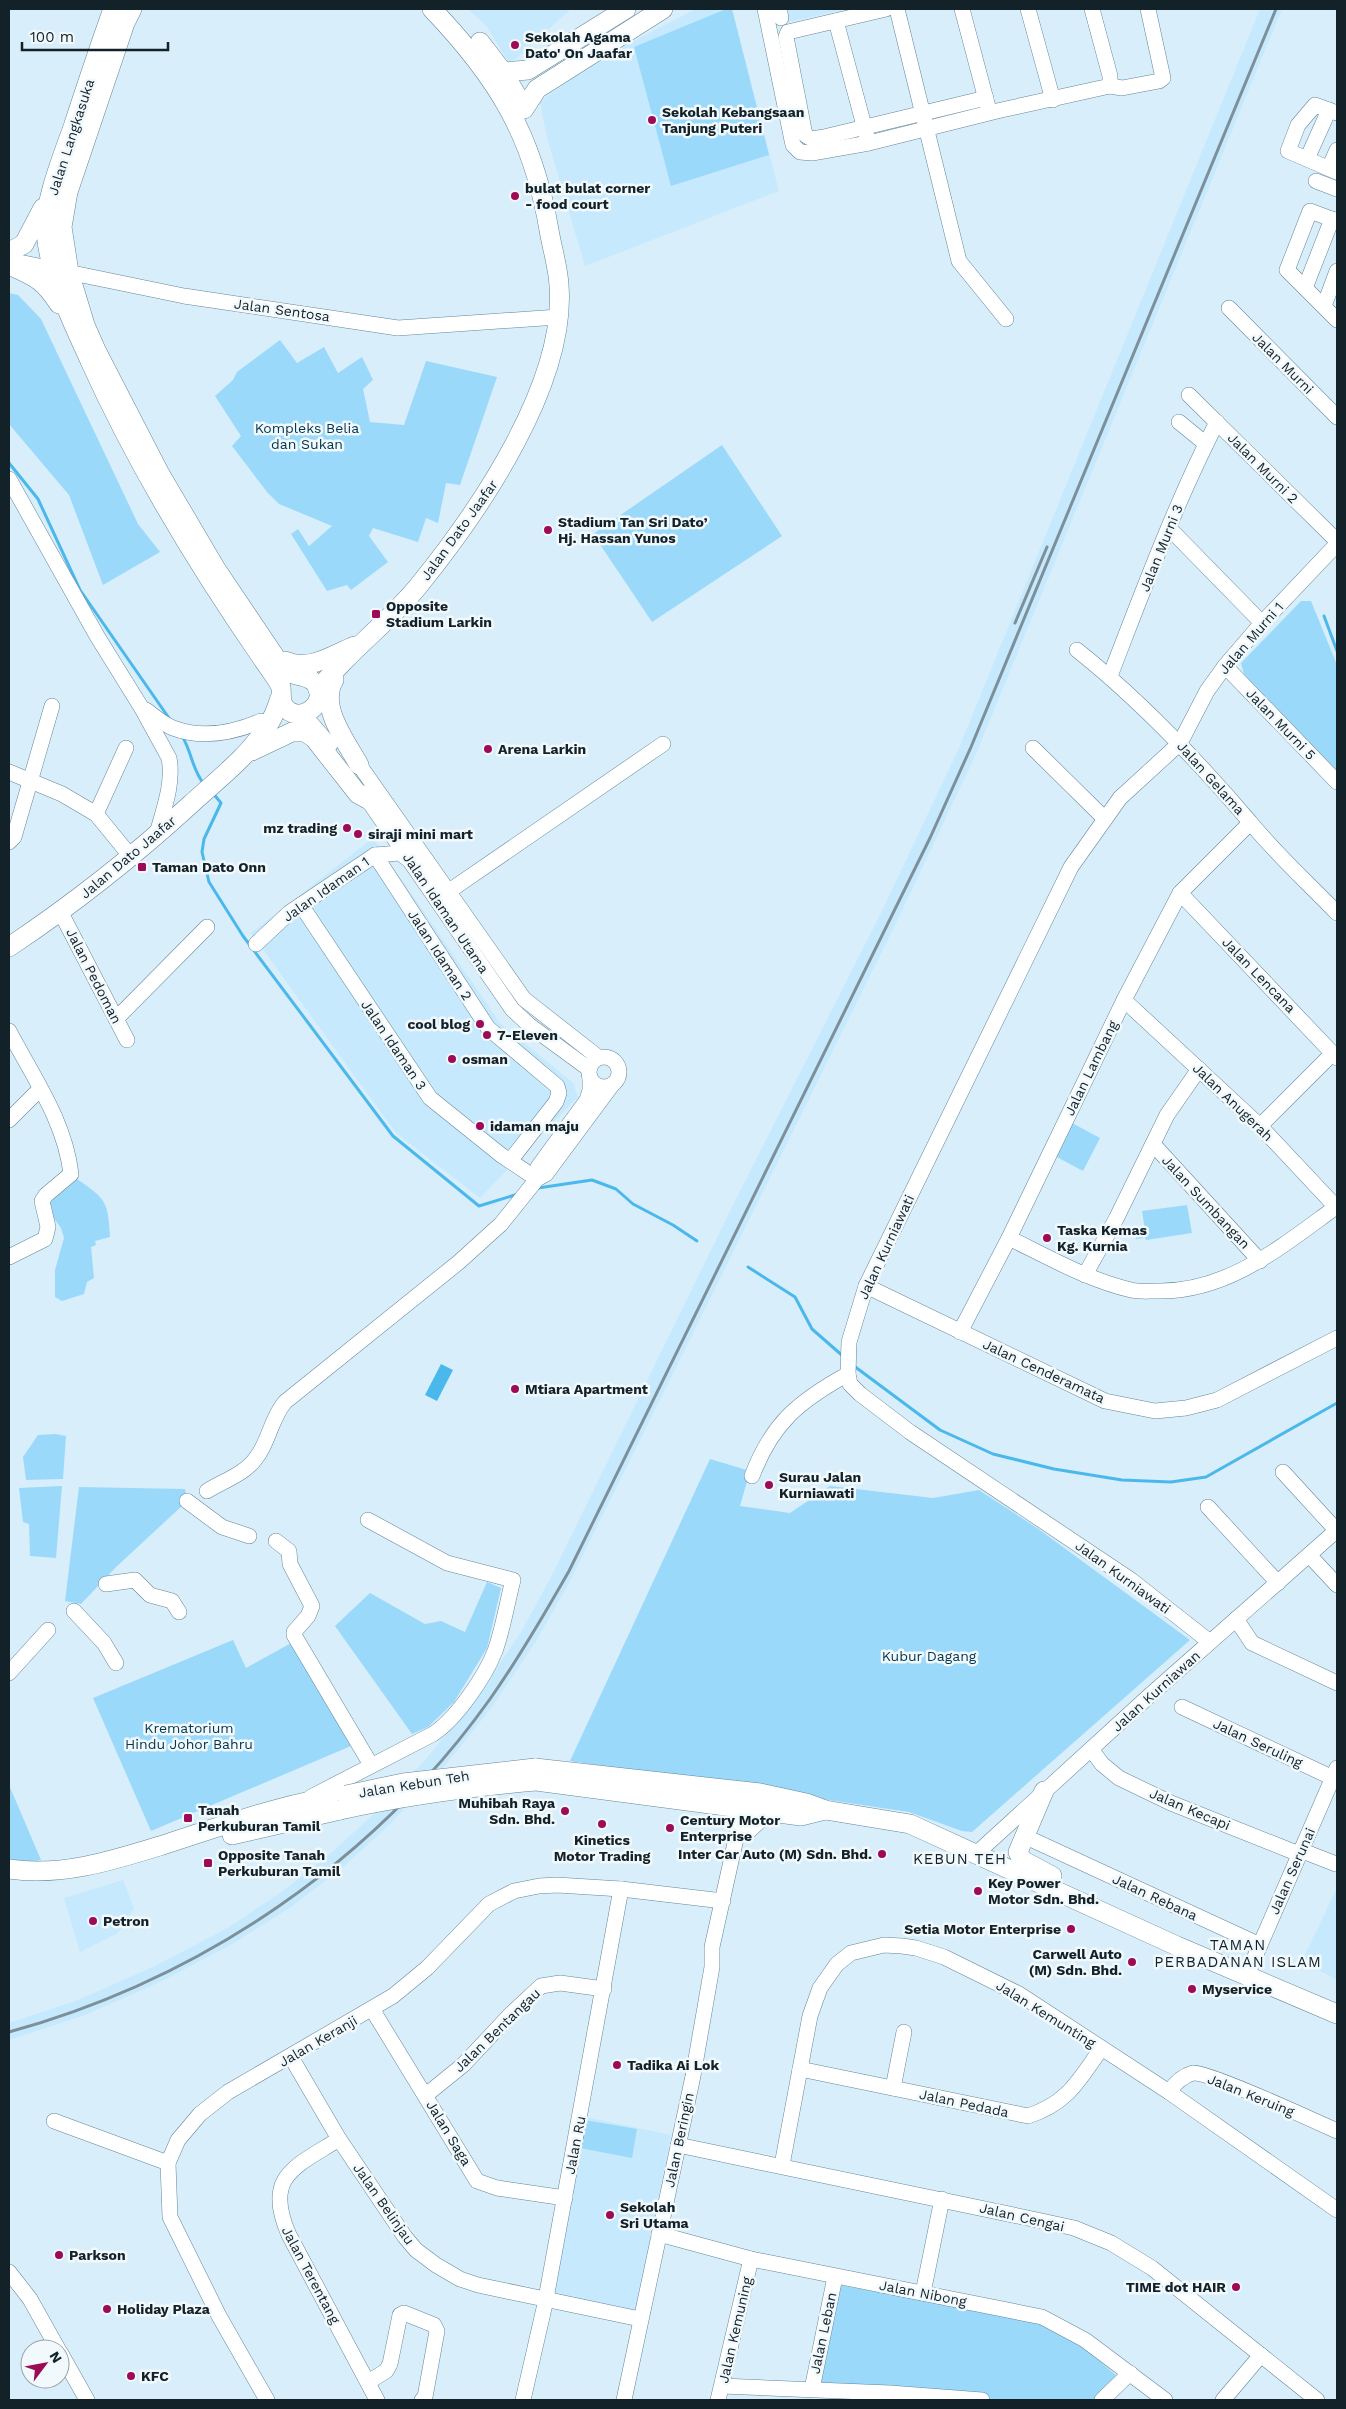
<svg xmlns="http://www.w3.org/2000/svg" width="1346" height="2409" font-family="'Work Sans',sans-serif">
  <rect width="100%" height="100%" fill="#d8eefb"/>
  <g fill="#c6e9fd">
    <polygon points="468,9 571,9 510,64 487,27"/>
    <polygon points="696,9 732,9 779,191 585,266 547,138 540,102 593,62"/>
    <polygon points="775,9 847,9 779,24"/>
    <polygon points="1260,9 1282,9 976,754 898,919 754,1210 569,1583 536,1641 492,1707 447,1763 390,1824 342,1868 291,1907 234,1943 162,1981 85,2015 9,2040 9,2023 78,2000 155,1966 226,1929 280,1893 330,1854 377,1811 427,1758 478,1694 520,1634 552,1575 734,1203 881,913 959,748"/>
    <polygon points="373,838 500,1023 573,1083 578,1097 480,1198 396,1133 251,933"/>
    <polygon points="123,1880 134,1908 118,1933 80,1952 64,1898"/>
    <polygon points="1337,1888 1337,1980 1302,1961"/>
    <polygon points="585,2117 671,2135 635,2314 549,2295"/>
  </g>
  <g fill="#9bd9fb">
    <polygon points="726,9 732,9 769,155 671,186 634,47"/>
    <polygon points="9,293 18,295 41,319 138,524 160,552 103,585 69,495 9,424"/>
    <polygon points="280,340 297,363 324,347 338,373 362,357 373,380 363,389 370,422 404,425 426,361 497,377 460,485 446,483 438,523 426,518 418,542 373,528 369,536 388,562 351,590 347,585 327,591 291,534 298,529 309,546 332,526 279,504 267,492 232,446 241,436 215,396 233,380 237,372"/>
    <polygon points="722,445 782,536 652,622 593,534"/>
    <polygon points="1301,601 1311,601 1337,665 1337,771 1244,674 1241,663"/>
    <polygon points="1072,1123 1100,1138 1083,1171 1055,1156"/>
    <path d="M77,1179C106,1199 108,1201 110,1237L95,1241L96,1245L91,1247L94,1278L87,1282L84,1294L62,1301L55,1297V1270L64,1238L61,1228L45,1206L57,1193Z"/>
    <polygon points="1187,1205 1192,1233 1146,1240 1145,1238 1136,1239 1134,1231 1145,1230 1142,1211"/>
    <polygon points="55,1434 66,1436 63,1479 26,1480 23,1457 38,1435"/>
    <polygon points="710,1459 750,1471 740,1506 790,1513 830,1486 933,1498 979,1490 1037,1528 1190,1640 972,1832 962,1831 909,1812 570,1761"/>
    <polygon points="62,1486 56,1558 30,1556 29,1524 23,1522 19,1488"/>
    <polygon points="79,1487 185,1489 187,1496 183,1505 115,1568 81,1604 65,1601"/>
    <polygon points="487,1582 501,1588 487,1648 454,1702 428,1727 412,1734 335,1626 370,1593 425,1624 441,1621 465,1632"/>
    <polygon points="233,1640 246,1668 293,1642 351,1746 151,1831 93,1698"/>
    <polygon points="9,1785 41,1860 26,1863 9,1861"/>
    <polygon points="585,2120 637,2129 632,2158 580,2148"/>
    <polygon points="839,2285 1041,2322 1079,2343 1117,2376 1093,2400 996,2400 970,2394 819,2383"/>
  </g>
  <polygon fill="#4bb8ec" points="441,1364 453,1370 437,1401 425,1395"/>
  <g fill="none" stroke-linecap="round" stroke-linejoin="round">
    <g stroke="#4bb8ec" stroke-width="3">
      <polyline points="9,463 38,499 80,590 171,721"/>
      <polyline points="1324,616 1337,651"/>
      <path d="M182,736C192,752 192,770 204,784"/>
      <polyline points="212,792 221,803 204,839 202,852 209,882 243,936 393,1136 479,1206 518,1194"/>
      <polyline points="538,1188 592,1180 616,1189 633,1204 673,1225 697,1241"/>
      <polyline points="748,1267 795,1297 812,1329 844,1357"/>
      <polyline points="854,1366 940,1430 993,1454 1054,1469 1122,1480 1171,1482 1206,1477 1337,1403"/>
    </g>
    <g stroke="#648699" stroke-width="16">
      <g id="minor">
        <polyline points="765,9 793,145 800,152 812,153 869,143 997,111 1110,86 1110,76 1092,9"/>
        <polyline points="779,9 781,18"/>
        <polyline points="886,9 788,32 786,37 805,135 812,139 824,137 986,98"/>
        <polyline points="897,9 959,261 1006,319"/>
        <polyline points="962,9 988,107"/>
        <polyline points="1028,9 1053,100"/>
        <polyline points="836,21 867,137"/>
        <polyline points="1110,86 1122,88 1159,81 1163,78 1148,9"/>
        <polyline points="1337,113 1315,105 1298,125 1288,151 1337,172"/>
        <polyline points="1307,159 1329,110"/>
        <polyline points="1329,168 1337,150"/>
        <polyline points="1316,181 1337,189"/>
        <polyline points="1337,221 1310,211 1287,270 1337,320"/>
        <polyline points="9,260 184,296 398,328 558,317"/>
        <polyline points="1305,288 1332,219"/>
        <polyline points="1324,306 1337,271"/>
        <polyline points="1229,308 1337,417"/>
        <polyline points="1189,395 1337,541"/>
        <polyline points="1179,422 1206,444"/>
        <path d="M9,479L97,636L141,707L169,758C174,784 163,811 156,837"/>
        <polyline points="1169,528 1262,623"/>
        <path d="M1077,650C1141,701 1197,760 1250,822C1276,854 1308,883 1337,913"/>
        <polyline points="1225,666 1337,782"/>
        <path d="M1110,676C1143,591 1175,504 1217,422"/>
        <path d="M146,710C154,716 163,724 173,728C202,739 233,733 261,721"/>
        <polyline points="303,714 330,745"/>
        <polyline points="1033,748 1105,819"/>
        <polyline points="353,756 524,999 598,1057"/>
        <polyline points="9,772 62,794 96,814 132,858"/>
        <polyline points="363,793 512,1009 529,1025 589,1069"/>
        <polyline points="96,814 126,748"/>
        <polyline points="9,842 14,837 52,706"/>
        <polyline points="375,855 488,1028 557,1086 559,1093 556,1102 510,1161"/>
        <polyline points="1180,893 1337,1058"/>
        <polyline points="442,896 663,744"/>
        <polyline points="301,905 430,1098 501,1155 537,1179"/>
        <polyline points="60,911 127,1040"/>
        <polyline points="256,944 289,913 375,855 400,853 409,860"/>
        <polyline points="1124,1000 1260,1126 1337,1208"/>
        <polyline points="116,1019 207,927"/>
        <path d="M9,1031C33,1077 65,1121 71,1174L46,1195L42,1201L48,1227L45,1239L9,1257"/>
        <circle cx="604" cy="1072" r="15"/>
        <polyline points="9,1120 40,1089"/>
        <polyline points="1260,1126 1333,1053"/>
        <polyline points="1153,1144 1260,1261"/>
        <polyline points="537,1179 538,1167 587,1100 590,1090 590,1078"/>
        <path d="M1009,1238C1048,1257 1088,1280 1131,1290C1139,1292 1149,1291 1158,1291C1228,1292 1282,1246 1336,1207"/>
        <polyline points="1085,1275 1116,1219 1167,1115 1199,1069"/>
        <polyline points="866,1286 1105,1401 1155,1411 1186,1408 1217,1400 1337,1338"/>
        <polyline points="960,1332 1009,1238 1124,1000 1180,893 1250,823"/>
        <polyline points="1283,1472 1337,1531"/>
        <path d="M752,1476C772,1423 799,1401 848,1374"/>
        <path d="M207,1491C223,1481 245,1474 256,1458C269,1442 271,1418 285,1402L459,1262L501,1224L537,1179L546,1174L612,1085"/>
        <polyline points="187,1501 222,1527 249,1536"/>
        <polyline points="1208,1507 1278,1583"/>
        <polyline points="276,1541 289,1551 290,1564 312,1606 308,1616 294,1632 294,1635 371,1765"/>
        <polyline points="1309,1555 1337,1585"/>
        <polyline points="106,1584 135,1580 150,1595 172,1601 179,1612"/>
        <polyline points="74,1611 104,1643 116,1663"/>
        <polyline points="1236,1619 1252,1643 1337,1683"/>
        <polyline points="1210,1642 1131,1580 910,1432 860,1394 850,1384 848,1374 849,1342 866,1286 1071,867 1120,798 1180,743 1207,691 1225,666 1262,623 1337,544"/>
        <polyline points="9,1673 48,1630"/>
        <polyline points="1182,1707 1333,1778"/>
        <polyline points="1091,1749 1102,1764 1119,1778 1171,1803 1299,1854"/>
        <path d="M311,1797L433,1734C456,1719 485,1677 495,1651C503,1629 507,1603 513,1580L447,1563L368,1520"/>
        <polyline points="1024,1836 1260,1945"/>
        <polyline points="1300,1850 1336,1864"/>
        <polyline points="976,1854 1148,1697 1337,1530"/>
        <polyline points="1247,1975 1337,1768"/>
        <polyline points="372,2009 477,2181 497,2188 565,2198"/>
        <polyline points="291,2057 339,2139 405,2237 416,2250 436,2265 460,2279 478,2285 640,2319"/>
        <path d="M800,2069L1028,2116C1068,2103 1078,2081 1101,2049"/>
        <polyline points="893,2088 904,2032"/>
        <path d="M1169,2092C1175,2083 1182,2076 1193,2073C1207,2071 1317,2122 1337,2131"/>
        <polyline points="426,2095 463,2065 511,2014 541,1986 560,1983 604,1989"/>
        <polyline points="54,2121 168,2163"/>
        <path d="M339,2139C295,2167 263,2176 289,2235L377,2400"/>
        <polyline points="678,2145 1037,2220 1074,2228 1111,2243 1152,2268 1317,2400"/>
        <polyline points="782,2165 810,2016 820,1988 837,1964 851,1953 884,1945 902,1946 916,1948 944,1957 1019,1994 1169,2092 1337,2210"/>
        <polyline points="659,2234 751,2259 1042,2317 1085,2340 1165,2400"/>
        <polyline points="9,2272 30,2299 58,2349"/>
        <polyline points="923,2293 942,2199"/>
        <polyline points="60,2352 87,2400"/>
        <polyline points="368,2382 386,2371 390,2364 400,2315 404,2313 434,2325 437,2331 425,2397 422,2400"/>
        <polyline points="722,2386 890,2393 982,2400"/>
        <polyline points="812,2389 835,2277"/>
        <polyline points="267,2400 219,2316 170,2217 168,2163 178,2140 200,2114 228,2092 393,1996 427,1968 489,1904 514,1891 539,1886 557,1885 621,1889 723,1901"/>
        <polyline points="523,2400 545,2304 621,1889"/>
        <polyline points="624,2400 693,2076 712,1967 712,1947 743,1807"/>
        <polyline points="718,2400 751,2259"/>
        <polyline points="1102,2400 1130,2373"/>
        <polyline points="1223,2400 1261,2355"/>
      </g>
    </g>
    <g stroke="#648699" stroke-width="20">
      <g id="major">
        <path d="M113,9C99,48 86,87 73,127C63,155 43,204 46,233C50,277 72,321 90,361C140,472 203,574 273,674C276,678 279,683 281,687C282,694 280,700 284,706C298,727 331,703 315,683C307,674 293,677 284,670L216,569L160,474L96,350L85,325L69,272L62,227L68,192L125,23L132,9"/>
        <polyline points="480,42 503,72 523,106"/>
        <polyline points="503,72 528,70 626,9"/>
        <polyline points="524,109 537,89 663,9"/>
        <polyline points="9,252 24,244 43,208"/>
        <path d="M9,265C35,277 43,279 59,304"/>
        <path d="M285,661C310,672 333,654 355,646"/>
        <path d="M334,680C318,706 347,743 359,765"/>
        <path d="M318,690C325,680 334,672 342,663C368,636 397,613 420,584C479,511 567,383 559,285C558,267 552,248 549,230C533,135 497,77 432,9"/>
        <polyline points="252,751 292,732 305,732 314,738 358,794 369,800"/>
        <path d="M9,947C75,903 132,858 191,804C217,780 249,756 268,725C274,717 277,707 280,698"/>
        <polyline points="535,1768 760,1793 806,1803 825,1810 910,1824 1177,1946 1337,2014"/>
        <polyline points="536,1781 801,1816 825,1810"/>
        <polyline points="1044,1791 1018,1852 1022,1860 1052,1876"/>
        <polyline points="746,1831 759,1819 777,1811"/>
        <polyline points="232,1835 340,1810"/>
        <path d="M9,1869C63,1877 114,1860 166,1844C225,1825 284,1803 346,1795"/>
      </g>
    </g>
    <use href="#minor" stroke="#fff" stroke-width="15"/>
    <use href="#major" stroke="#fff" stroke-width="19"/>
    <g stroke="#7d909a" stroke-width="3">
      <polyline points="1015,623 1047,547"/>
      <path d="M9,2032C201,1979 374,1862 490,1699C519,1658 544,1615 569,1571L930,838L971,747L1276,9"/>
    </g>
    <g stroke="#648699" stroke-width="20" stroke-linecap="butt">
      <g id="major-bridge">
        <polyline points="346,1795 403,1783 535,1768"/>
        <path d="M340,1810C404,1796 470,1787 536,1781"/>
      </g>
    </g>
    <use href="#major-bridge" stroke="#fff" stroke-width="19"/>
  </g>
  <g fill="#9d0a55" stroke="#f1f9fd" stroke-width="2">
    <circle cx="515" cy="45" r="5"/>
    <circle cx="652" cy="120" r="5"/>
    <circle cx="515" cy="196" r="5"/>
    <circle cx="548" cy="530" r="5"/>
    <rect x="371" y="609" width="10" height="10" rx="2.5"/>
    <circle cx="488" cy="749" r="5"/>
    <circle cx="347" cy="828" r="5"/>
    <circle cx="358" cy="834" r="5"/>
    <rect x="137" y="862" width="10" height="10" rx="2.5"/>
    <circle cx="480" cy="1024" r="5"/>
    <circle cx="487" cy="1035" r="5"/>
    <circle cx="452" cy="1059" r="5"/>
    <circle cx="480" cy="1126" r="5"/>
    <circle cx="1047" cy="1238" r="5"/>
    <circle cx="515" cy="1389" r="5"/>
    <circle cx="769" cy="1485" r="5"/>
    <circle cx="565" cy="1811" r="5"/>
    <rect x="183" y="1813" width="10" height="10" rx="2.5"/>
    <circle cx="602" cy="1824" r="5"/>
    <circle cx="670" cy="1828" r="5"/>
    <circle cx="882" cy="1854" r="5"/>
    <rect x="203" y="1858" width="10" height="10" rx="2.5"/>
    <circle cx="978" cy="1891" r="5"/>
    <circle cx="93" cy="1921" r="5"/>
    <circle cx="1071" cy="1929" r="5"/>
    <circle cx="1132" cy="1962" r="5"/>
    <circle cx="1192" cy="1989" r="5"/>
    <circle cx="617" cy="2065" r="5"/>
    <circle cx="610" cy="2215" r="5"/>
    <circle cx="59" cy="2255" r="5"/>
    <circle cx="1236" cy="2287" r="5"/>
    <circle cx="107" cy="2309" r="5"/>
    <circle cx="131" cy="2376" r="5"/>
  </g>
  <g text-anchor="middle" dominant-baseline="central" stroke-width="5" stroke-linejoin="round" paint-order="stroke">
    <g font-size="14" font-weight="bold" fill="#132128" stroke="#f1f9fd" text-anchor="start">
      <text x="525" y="37">Sekolah Agama<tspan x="525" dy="16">Dato' On Jaafar</tspan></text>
      <text x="662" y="112">Sekolah Kebangsaan<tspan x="662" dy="16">Tanjung Puteri</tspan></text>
      <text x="525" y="188">bulat bulat corner<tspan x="525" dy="16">- food court</tspan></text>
      <text x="558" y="522">Stadium Tan Sri Dato’<tspan x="558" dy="16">Hj. Hassan Yunos</tspan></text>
      <text x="386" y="606">Opposite<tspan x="386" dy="16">Stadium Larkin</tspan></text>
      <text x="498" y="749">Arena Larkin</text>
      <text x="337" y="828" text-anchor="end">mz trading</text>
      <text x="368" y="834">siraji mini mart</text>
      <text x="152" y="867">Taman Dato Onn</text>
      <text x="470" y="1024" text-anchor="end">cool blog</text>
      <text x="497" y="1035">7-Eleven</text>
      <text x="462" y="1059">osman</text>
      <text x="490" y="1126">idaman maju</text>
      <text x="1057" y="1230">Taska Kemas<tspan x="1057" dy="16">Kg. Kurnia</tspan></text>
      <text x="525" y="1389">Mtiara Apartment</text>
      <text x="779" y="1477">Surau Jalan<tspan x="779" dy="16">Kurniawati</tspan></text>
      <text x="555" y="1803" text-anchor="end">Muhibah Raya<tspan x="555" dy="16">Sdn. Bhd.</tspan></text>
      <text x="198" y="1810">Tanah<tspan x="198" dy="16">Perkuburan Tamil</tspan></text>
      <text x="680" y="1820">Century Motor<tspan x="680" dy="16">Enterprise</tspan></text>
      <text x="602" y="1840" text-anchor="middle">Kinetics<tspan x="602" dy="16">Motor Trading</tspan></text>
      <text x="872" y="1854" text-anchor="end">Inter Car Auto (M) Sdn. Bhd.</text>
      <text x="218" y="1855">Opposite Tanah<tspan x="218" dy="16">Perkuburan Tamil</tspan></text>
      <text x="988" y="1883">Key Power<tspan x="988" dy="16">Motor Sdn. Bhd.</tspan></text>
      <text x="103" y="1921">Petron</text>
      <text x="1061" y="1929" text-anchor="end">Setia Motor Enterprise</text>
      <text x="1122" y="1954" text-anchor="end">Carwell Auto<tspan x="1122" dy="16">(M) Sdn. Bhd.</tspan></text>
      <text x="1202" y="1989">Myservice</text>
      <text x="627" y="2065">Tadika Ai Lok</text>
      <text x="620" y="2207">Sekolah<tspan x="620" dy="16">Sri Utama</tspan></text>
      <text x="69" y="2255">Parkson</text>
      <text x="1226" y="2287" text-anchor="end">TIME dot HAIR</text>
      <text x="117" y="2309">Holiday Plaza</text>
      <text x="141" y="2376">KFC</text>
    </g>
    <g font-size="14" fill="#132128" stroke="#f1f9fd">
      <text transform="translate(71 137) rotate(-72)">Jalan Langkasuka</text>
      <text transform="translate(282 310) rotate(8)">Jalan Sentosa</text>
      <text transform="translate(1283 363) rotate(45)">Jalan Murni</text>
      <text transform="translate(1263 468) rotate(45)">Jalan Murni 2</text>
      <text transform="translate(459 530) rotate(-54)">Jalan Dato Jaafar</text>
      <text transform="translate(1161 548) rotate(-68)">Jalan Murni 3</text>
      <text transform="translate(1251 638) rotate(-49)">Jalan Murni 1</text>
      <text transform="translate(1281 724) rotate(46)">Jalan Murni 5</text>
      <text transform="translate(1211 778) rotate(48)">Jalan Gelama</text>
      <text transform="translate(128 857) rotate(-40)">Jalan Dato Jaafar</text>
      <text transform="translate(326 889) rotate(-35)">Jalan Idaman 1</text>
      <text transform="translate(446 913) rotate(56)">Jalan Idaman Utama</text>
      <text transform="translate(440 955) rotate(57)">Jalan Idaman 2</text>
      <text transform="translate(1259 975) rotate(46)">Jalan Lencana</text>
      <text transform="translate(94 976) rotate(63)">Jalan Pedoman</text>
      <text transform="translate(394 1045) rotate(56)">Jalan Idaman 3</text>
      <text transform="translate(1091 1068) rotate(-64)">Jalan Lambang</text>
      <text transform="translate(1233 1102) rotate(44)">Jalan Anugerah</text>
      <text transform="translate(1206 1202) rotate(47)">Jalan Sumbangan</text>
      <text transform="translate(886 1247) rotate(-65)">Jalan Kurniawati</text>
      <text transform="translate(1044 1371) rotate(25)">Jalan Cenderamata</text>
      <text transform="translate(1123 1577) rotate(36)">Jalan Kurniawati</text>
      <text transform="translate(1156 1691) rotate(-42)">Jalan Kurniawan</text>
      <text transform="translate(1258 1743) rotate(25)">Jalan Seruling</text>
      <text transform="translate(414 1784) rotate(-9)">Jalan Kebun Teh</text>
      <text transform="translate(1190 1809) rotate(23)">Jalan Kecapi</text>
      <text transform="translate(1292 1871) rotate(-66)">Jalan Serunai</text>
      <text transform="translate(1155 1897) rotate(25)">Jalan Rebana</text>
      <text transform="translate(1046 2014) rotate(32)">Jalan Kemunting</text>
      <text transform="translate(497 2030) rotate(-44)">Jalan Bentangau</text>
      <text transform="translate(318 2041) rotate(-30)">Jalan Keranji</text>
      <text transform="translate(1251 2095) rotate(22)">Jalan Keruing</text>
      <text transform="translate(964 2103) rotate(12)">Jalan Pedada</text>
      <text transform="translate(449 2133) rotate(59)">Jalan Saga</text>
      <text transform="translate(679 2140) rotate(-78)">Jalan Beringin</text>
      <text transform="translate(575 2145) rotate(-79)">Jalan Ru</text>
      <text transform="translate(384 2204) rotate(55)">Jalan Belinjau</text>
      <text transform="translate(1022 2217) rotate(13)">Jalan Cengai</text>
      <text transform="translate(311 2275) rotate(62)">Jalan Terentang</text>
      <text transform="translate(923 2293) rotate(11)">Jalan Nibong</text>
      <text transform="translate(735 2330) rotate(-77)">Jalan Kemuning</text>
      <text transform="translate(823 2333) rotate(-78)">Jalan Leban</text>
    </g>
    <g font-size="14" fill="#04354b" stroke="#f1f9fd">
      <text x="307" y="428">Kompleks Belia<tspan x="307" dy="16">dan Sukan</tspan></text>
      <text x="929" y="1656">Kubur Dagang</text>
      <text x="189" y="1728">Krematorium<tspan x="189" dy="16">Hindu Johor Bahru</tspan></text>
    </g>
    <g font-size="15" letter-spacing="1" fill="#132128" stroke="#f1f9fd">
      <text x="960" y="1859">KEBUN TEH</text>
      <text x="1238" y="1945">TAMAN<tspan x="1238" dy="17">PERBADANAN ISLAM</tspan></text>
    </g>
  </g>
  <rect width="1346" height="2409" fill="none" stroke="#132128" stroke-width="20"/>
  <g transform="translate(45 2364) rotate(58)"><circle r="24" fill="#f1f9fd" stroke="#98a3a8"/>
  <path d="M0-4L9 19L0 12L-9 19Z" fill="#9d0a55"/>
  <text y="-8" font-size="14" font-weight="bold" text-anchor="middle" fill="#132128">N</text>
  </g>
  <path d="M22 42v8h146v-8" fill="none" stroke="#132128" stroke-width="2.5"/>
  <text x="30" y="42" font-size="15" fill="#132128" stroke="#f1f9fd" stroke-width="4" paint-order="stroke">100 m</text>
</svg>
